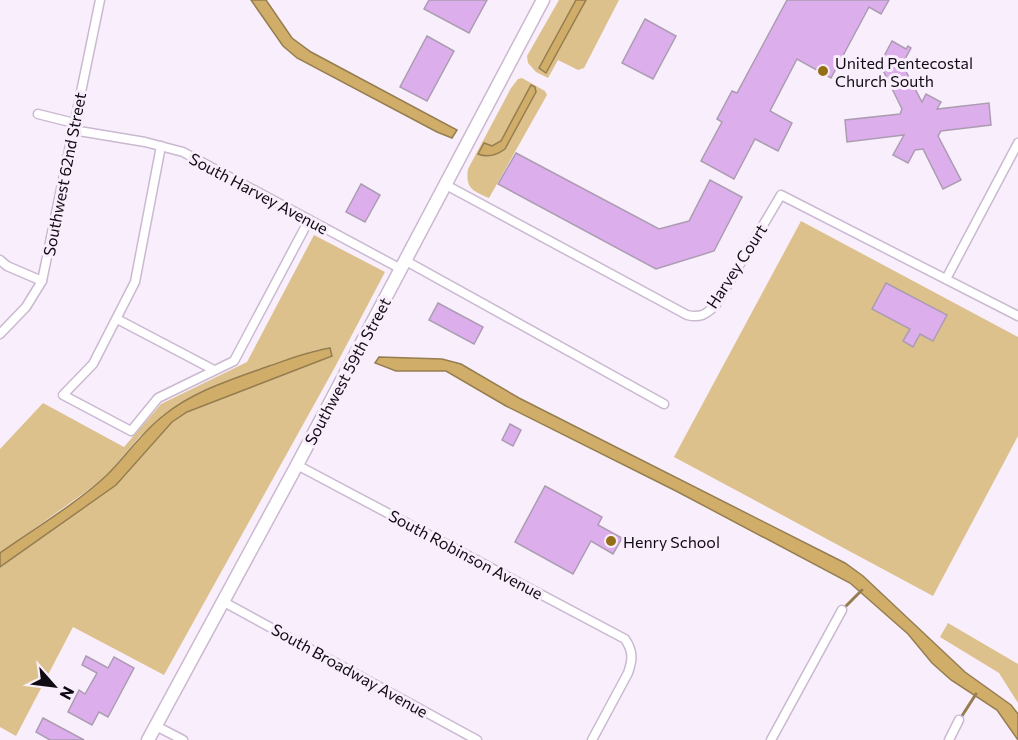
<svg xmlns="http://www.w3.org/2000/svg" width="1018" height="740" font-family="Commissioner,sans-serif">
  <rect width="100%" height="100%" fill="#f9eefc"/>
  <g fill="#dcc18c">
    <polygon points="559,0 619,0 584,68 578,70 558,60 548,78 536,72 528,63 527,56"/>
    <path d="M522,78L545,91L547,95L489,198C474,191 465,189 468,169L511,88L518,79Z"/>
    <polygon points="801,221 1018,337 1018,436 933,596 674,457"/>
    <polygon points="314,235 385,272 335,367 164,675 73,627 16,736 0,727 0,568 116,485 172,422 187,412 332,356 330,348 315,350 198,393 140,436 107,475 84,493 0,553 0,449 43,403 124,447 161,404 247,362"/>
    <polygon points="948,623 1018,664 1018,703 999,673 940,637"/>
  </g>
  <g fill="#d0ae69" stroke="#967d4f" stroke-width="1.5">
    <polygon points="251,0 266,0 292,38 311,52 457,130 452,138 437,132 297,58 283,46"/>
    <polygon points="576,0 586,0 546,73 539,68"/>
    <path d="M531,85L535,87L536,92L505,149C497,155 488,158 478,154L484,143L492,146L501,141Z"/>
    <path d="M330,348L332,356L187,412L172,422L116,485L0,567V553C35,528 76,504 107,475C126,456 141,433 163,416C193,391 233,379 269,366C290,359 309,351 330,348Z"/>
    <polygon points="379,357 442,359 461,364 519,398 845,563 863,576 965,672 1011,705 1018,714 1018,740 997,710 951,680 932,663 908,634 850,583 676,491 506,406 446,371 396,371 375,363"/>
  </g>
  <g fill="none" stroke-linecap="round" stroke-linejoin="round">
    <g stroke="#967d4f" stroke-width="3">
      <polyline points="844,608 862,590"/>
      <polyline points="960,719 976,694"/>
    </g>
  </g>
  <g fill="#dcafec" stroke="#ac9cb2" stroke-width="1.5">
    <polygon points="429,0 487,0 469,33 424,9"/>
    <polygon points="787,0 889,0 881,14 869,7 831,78 797,59 770,111 792,123 778,151 755,139 734,179 701,161 722,122 717,119 732,91 737,93"/>
    <polygon points="645,19 676,36 653,79 622,63"/>
    <polygon points="427,36 454,51 427,101 400,87"/>
    <polygon points="892,41 906,49 908,46 911,48 904,61 901,62 922,102 926,94 941,102 937,109 989,103 991,125 941,131 938,136 961,180 943,189 923,149 915,150 908,163 893,155 904,135 847,142 845,120 900,114 902,109 880,64 884,62 883,58"/>
    <polygon points="516,153 659,229 689,221 710,180 742,197 714,251 656,269 498,184"/>
    <polygon points="361,184 380,195 365,222 346,212"/>
    <polygon points="886,283 947,315 933,341 920,334 913,347 903,341 910,329 872,309"/>
    <polygon points="438,303 483,327 474,344 429,320"/>
    <polygon points="510,424 521,430 513,446 502,440"/>
    <polygon points="545,486 602,517 598,525 622,538 613,554 591,541 573,574 515,542"/>
    <polygon points="86,656 108,668 114,657 134,668 108,717 99,712 92,725 68,712 79,690 85,694 97,673 82,665"/>
    <polygon points="43,718 84,740 50,740 36,732"/>
  </g>
  <g fill="none" stroke-linecap="round" stroke-linejoin="round">
    <g stroke="#cab9d0" stroke-width="11">
      <g id="minor">
        <polyline points="38,114 74,123"/>
        <polyline points="73,130 145,142 183,152 401,269"/>
        <polyline points="161,146 135,282 93,364 63,395 131,431 158,398 234,361 309,220"/>
        <path d="M446,185L687,315C700,318 705,315 715,306L781,195L1018,316"/>
        <polyline points="0,260 7,266 42,281"/>
        <polyline points="406,261 664,404"/>
        <polyline points="946,279 1018,143"/>
        <polyline points="117,319 214,370"/>
        <polyline points="0,334 26,307 42,281 100,0"/>
        <path d="M297,465L625,639C633,651 633,659 628,673L592,740"/>
        <polyline points="222,601 477,740"/>
        <polyline points="156,726 183,740"/>
        <polyline points="771,740 842,610"/>
        <polyline points="949,740 959,720"/>
      </g>
    </g>
    <g stroke="#cab9d0" stroke-width="15">
      <polyline id="secondary" points="148,740 297,465 543,0"/>
    </g>
    <use href="#minor" stroke="#fff" stroke-width="8"/>
    <use href="#secondary" stroke="#fff" stroke-width="12"/>
  </g>
  <g fill="#936f16" stroke="#f9eefc" stroke-width="2">
    <circle cx="823" cy="71" r="6"/>
    <circle cx="611" cy="541" r="6"/>
  </g>
  <g text-anchor="middle" dominant-baseline="central" stroke-width="6" stroke-linejoin="round" paint-order="stroke">
    <g font-size="16" fill="#100b12" stroke="#f9eefc" text-anchor="start">
      <text x="835" y="62">United Pentecostal<tspan x="835" dy="18">Church South</tspan></text>
      <text x="623" y="541">Henry School</text>
    </g>
    <g font-size="16" fill="#100b12" stroke="#f9eefc">
      <text transform="translate(64 174) rotate(-79)">Southwest 62nd Street</text>
      <text transform="translate(259 193) rotate(28)">South Harvey Avenue</text>
      <text transform="translate(736 266) rotate(-57)">Harvey Court</text>
      <text transform="translate(347 371) rotate(-62)">Southwest 59th Street</text>
      <text transform="translate(466 554) rotate(28)">South Robinson Avenue</text>
      <text transform="translate(350 670) rotate(29)">South Broadway Avenue</text>
    </g>
  </g>
  <g transform="translate(54 686) rotate(118)" stroke="#f9eefc" stroke-width="4.5" paint-order="stroke">
  <path d="M0-4.5L10 22L0 15L-10 22Z" fill="#100b12"/>
  <text y="-9" font-size="16" font-weight="bold" text-anchor="middle" fill="#100b12">N</text>
  </g>
</svg>
